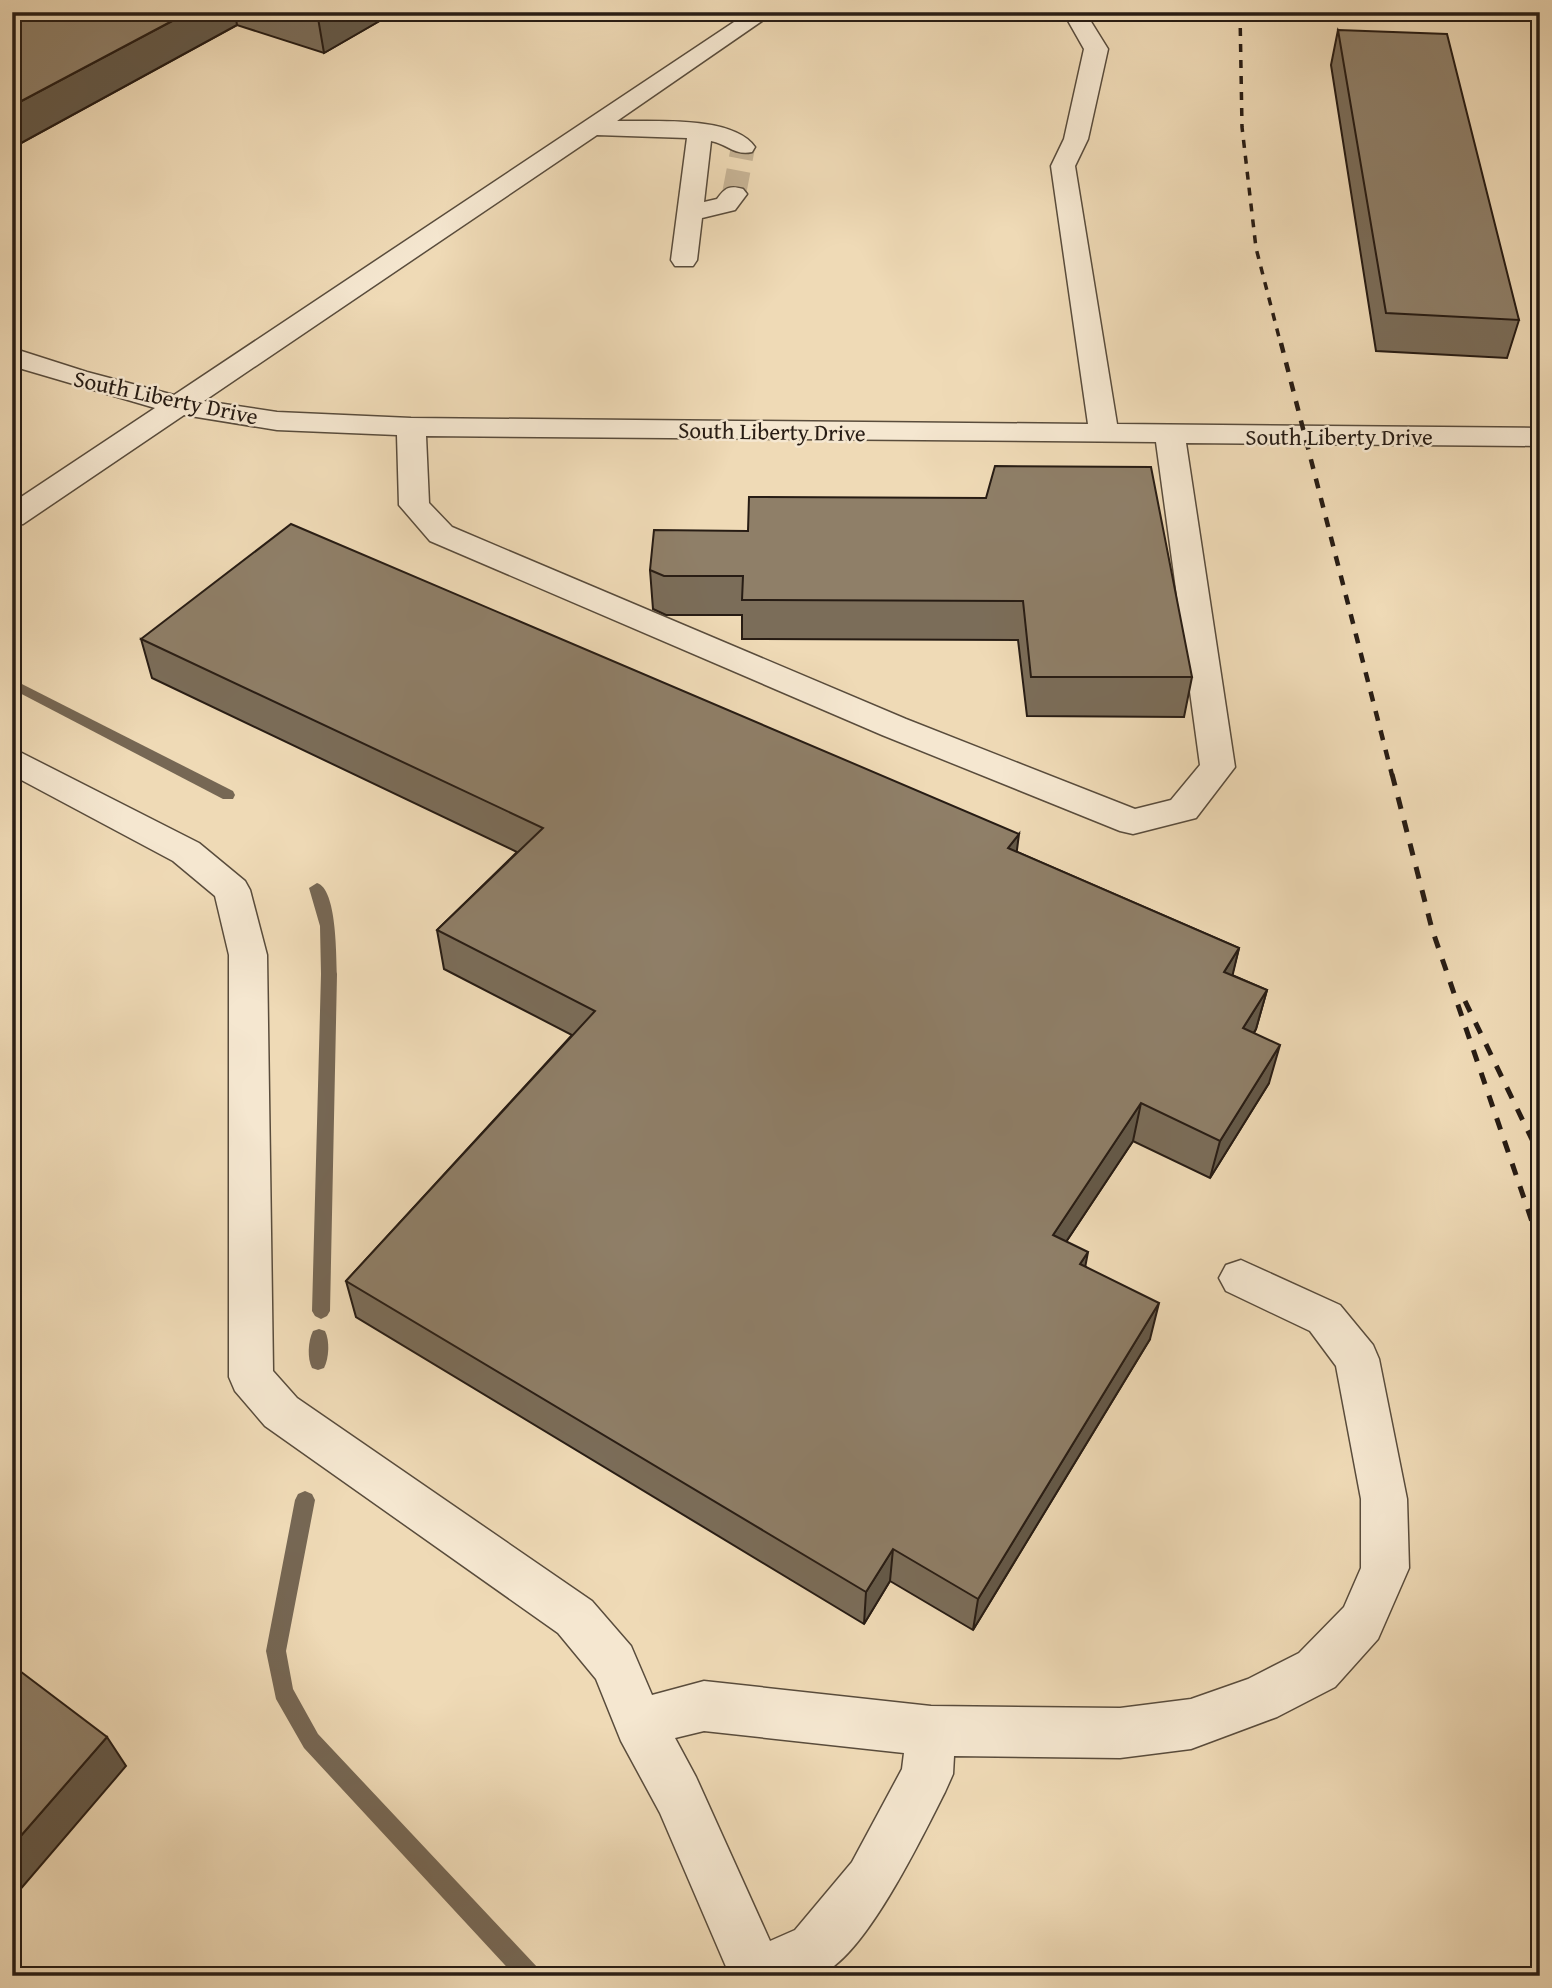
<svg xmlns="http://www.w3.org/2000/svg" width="1552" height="1988" font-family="'Gentium Book Plus',serif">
  <rect width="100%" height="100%" fill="#efdab6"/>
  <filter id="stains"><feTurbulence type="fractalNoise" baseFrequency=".00286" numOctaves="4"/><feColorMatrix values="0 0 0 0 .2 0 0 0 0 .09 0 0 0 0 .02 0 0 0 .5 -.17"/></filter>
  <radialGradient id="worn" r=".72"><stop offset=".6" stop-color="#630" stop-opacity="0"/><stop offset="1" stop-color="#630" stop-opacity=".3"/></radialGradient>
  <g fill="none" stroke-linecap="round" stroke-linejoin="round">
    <g fill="#766754" fill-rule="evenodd">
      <polygon points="12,679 233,791 235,795 233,799 223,799 12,689"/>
      <path d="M317,883C337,889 336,955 337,974L330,1311L327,1316L321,1319L315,1316L312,1311L321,974L320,926L309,888Z"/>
      <path d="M319,1329L325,1331C330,1341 329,1358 324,1368L318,1370L312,1368C307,1358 308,1341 313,1331Z"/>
      <polygon points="305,1491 312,1494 315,1500 286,1651 293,1689 318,1734 538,1968 541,1976 515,1976 304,1748 276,1699 266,1651 295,1500 298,1494"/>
    </g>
    <polyline stroke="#c7b496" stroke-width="24" stroke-dasharray="24 12" stroke-linecap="butt" points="734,194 743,147"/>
    <g stroke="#594c3c" stroke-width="3">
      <g id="minor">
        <path d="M749,12H775L617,121C653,122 733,115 755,147L752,152C735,156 727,144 711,141L704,202L717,199C725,188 729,185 743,189L747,194L735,210L702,218L697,260L693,266H675L671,260L687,138L597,135L204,401L277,412L411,418L1088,424L1051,166L1064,139L1084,49L1063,12H1085L1108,49L1088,139L1075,166L1117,424L1540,428V446L1186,443L1235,767L1196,818L1133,834L1120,831L882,735L430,541L399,505L397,435L277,430L184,415L23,524L12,526V503L155,408L12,366V348L87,372L174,395ZM426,436L1156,442L1200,765L1171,800L1135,809L906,719L452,527L429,503Z"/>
        <path d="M12,748L199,843L245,881L250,890L267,955L273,1371L297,1398L592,1601L631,1646L652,1695L704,1681L931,1706L1120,1708L1191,1699L1248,1679L1299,1653L1344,1607L1361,1568V1499L1336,1366L1310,1331L1226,1291L1219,1278L1226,1265L1241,1260L1340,1305L1373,1345L1379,1359L1407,1499L1409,1568L1378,1639L1335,1687L1277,1717L1191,1749L1120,1758L954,1756L953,1774L945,1792C924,1833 862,1964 817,1975C794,1981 755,1976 730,1976L660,1813L621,1741L596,1679L558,1633L265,1426L235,1391L229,1377V955L215,896L173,861L12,775ZM704,1731L904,1753L902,1769L852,1862L795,1930L770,1941L696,1777L675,1738Z"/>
      </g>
    </g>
    <use href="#minor" fill="#f5e7d0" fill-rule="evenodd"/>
    <polyline stroke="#271c14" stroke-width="3.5" stroke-dasharray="8 8" stroke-linecap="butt" points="1240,12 1242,127 1256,248 1281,345"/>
    <polyline stroke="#271c14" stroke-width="4.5" stroke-dasharray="10 10" stroke-linecap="butt" points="1281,343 1392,775"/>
    <g stroke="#271c14" stroke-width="5" stroke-dasharray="12 12" stroke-linecap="butt">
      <polyline points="1392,774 1432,929 1540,1245"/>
      <polyline points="1465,1001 1540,1156"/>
    </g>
  </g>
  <g fill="#7b6d59" stroke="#271c14" stroke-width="2">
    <polygon points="20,12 395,12 324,53 237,25 12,148 12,16"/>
    <polygon points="1338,30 1519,320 1507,358 1376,351 1331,65"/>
    <polygon points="986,498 1192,677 1184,717 1027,716 1018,640 742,639 742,615 666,615 653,609 650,570 748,531"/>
    <polygon points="141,639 1017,852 1239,948 1232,975 1267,990 1256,1029 1254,1033 1269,1083 1210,1178 1133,1141 1066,1242 1085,1266 1150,1339 973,1630 890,1581 864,1624 356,1317 346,1281 572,1035 444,969 437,930 517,852 152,678"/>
  </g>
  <g fill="#645949" stroke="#271c14" stroke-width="2">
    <polygon points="189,12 235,12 237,25 12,148 12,106"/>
    <polygon points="329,12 395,12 324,53 318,18"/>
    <polygon points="1019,834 1014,873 1008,848"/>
    <polygon points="1239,948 1230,986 1224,972"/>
    <polygon points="1267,990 1256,1029 1233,1066 1243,1028"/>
    <polygon points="1280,1045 1269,1083 1210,1178 1220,1141"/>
    <polygon points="1141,1103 1133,1141 1046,1272 1053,1235"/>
    <polygon points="1088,1252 1081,1289 1080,1264"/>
    <polygon points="1159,1303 1150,1339 973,1630 978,1599"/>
    <polygon points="893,1549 890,1581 864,1624 866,1592"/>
    <polygon points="107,1737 126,1766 12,1899 12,1846"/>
  </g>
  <g fill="#8f7f68" stroke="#271c14" stroke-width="2">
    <polygon points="20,12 189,12 12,106 12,16"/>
    <polygon points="300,12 329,12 318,18"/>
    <polygon points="1338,30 1447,34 1519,320 1386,313"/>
    <polygon points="995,466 1151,467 1192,677 1031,677 1023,601 742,600 743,576 664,576 650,570 654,530 748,531 749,497 986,498"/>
    <polygon points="291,524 1019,834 1008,848 1239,948 1224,972 1267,990 1243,1028 1280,1045 1220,1141 1141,1103 1053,1235 1088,1252 1080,1264 1159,1303 978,1599 893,1549 866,1592 346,1281 595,1011 437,930 543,828 141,639"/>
    <polygon points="12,1665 107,1737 12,1846"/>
  </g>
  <g text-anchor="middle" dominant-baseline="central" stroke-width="5" stroke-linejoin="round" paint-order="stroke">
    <g font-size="23" fill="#271c14" stroke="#f5e7d0">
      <text transform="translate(166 397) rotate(12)">South Liberty Drive</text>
      <text transform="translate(772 431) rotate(1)">South Liberty Drive</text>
      <text x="1339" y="436">South Liberty Drive</text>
    </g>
  </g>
  <rect width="1552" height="1988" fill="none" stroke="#efdab6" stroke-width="42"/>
  <rect x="14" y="14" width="1524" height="1960" fill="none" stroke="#271c14" stroke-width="3.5"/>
  <rect x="21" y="21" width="1510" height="1946" fill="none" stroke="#271c14" stroke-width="2"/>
  <rect width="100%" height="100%" filter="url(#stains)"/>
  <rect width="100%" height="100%" fill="url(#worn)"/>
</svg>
